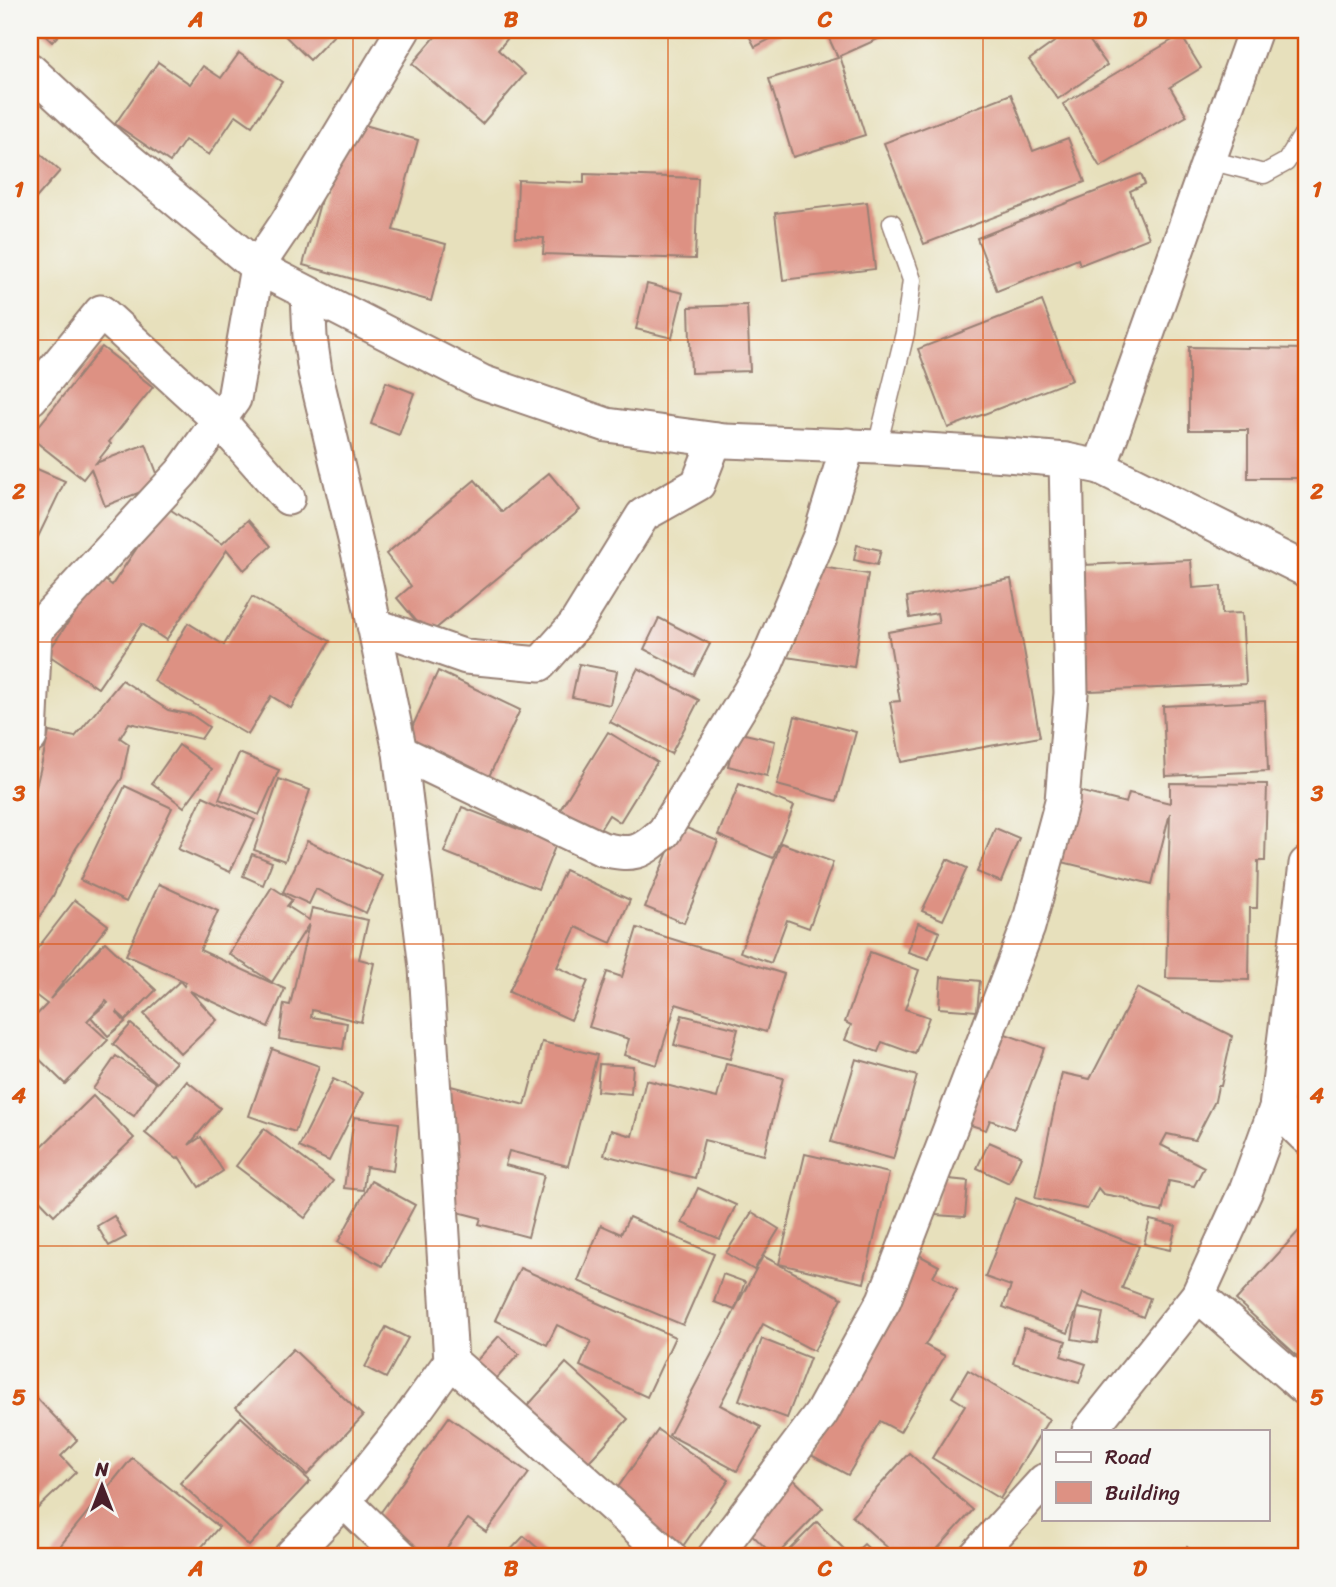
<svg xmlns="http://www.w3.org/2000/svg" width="1336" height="1587" font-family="Sriracha,sans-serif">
  <rect width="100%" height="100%" fill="#f6f6f2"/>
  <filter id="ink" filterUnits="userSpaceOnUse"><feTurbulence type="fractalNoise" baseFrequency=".0143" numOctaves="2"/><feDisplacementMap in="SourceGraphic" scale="14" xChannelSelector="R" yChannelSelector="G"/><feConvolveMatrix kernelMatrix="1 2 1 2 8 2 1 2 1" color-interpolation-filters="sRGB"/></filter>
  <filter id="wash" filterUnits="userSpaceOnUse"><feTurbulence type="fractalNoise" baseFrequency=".00686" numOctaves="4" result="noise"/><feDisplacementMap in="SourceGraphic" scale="28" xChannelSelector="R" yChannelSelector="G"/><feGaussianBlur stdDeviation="1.57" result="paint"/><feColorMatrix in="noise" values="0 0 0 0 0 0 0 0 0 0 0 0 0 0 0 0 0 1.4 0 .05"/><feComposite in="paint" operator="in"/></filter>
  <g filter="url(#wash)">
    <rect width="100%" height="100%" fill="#e7e0bc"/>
    <g id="blocks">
      <g fill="#dd9183">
        <polygon points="39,30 63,30 52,42"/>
        <polygon points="279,30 339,30 310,60"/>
        <polygon points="441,30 511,30 513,32 498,50 525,74 482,124 412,64"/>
        <polygon points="746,30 787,30 755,47"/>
        <polygon points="825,30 898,30 840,56 865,135 793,157 769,79 838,58"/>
        <polygon points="1071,30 1082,30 1107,65 1058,99 1029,60"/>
        <polygon points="1181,35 1201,68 1170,87 1187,116 1100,167 1063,104"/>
        <polygon points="239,53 282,82 252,126 236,115 209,155 185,140 170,162 115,124 158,62 190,84 203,66 221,78"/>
        <polygon points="1011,94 1033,151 1068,138 1085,182 924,244 884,143"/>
        <polygon points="343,119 418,140 393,230 446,244 431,301 303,265"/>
        <polygon points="30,145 60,171 30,205"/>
        <polygon points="584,174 698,178 695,259 543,254 544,238 516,237 518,180 584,183"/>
        <polygon points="1141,174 1145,184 1130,191 1149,238 1080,265 1078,259 997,291 977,238"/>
        <polygon points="867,202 875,269 783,280 775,213"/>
        <polygon points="647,284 683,293 672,338 636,329"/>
        <polygon points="1042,301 1072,380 948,428 918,349"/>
        <polygon points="747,305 750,371 691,373 689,307"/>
        <polygon points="102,347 153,387 109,442 111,444 96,463 146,444 161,484 105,506 91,469 83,479 30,437"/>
        <polygon points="1189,347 1306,349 1306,478 1248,478 1248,430 1189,430"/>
        <polygon points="386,382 414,393 399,435 371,424"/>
        <polygon points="37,469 65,481 38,537 30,534 30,484"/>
        <polygon points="549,473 580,510 428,635 397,598 411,586 386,554 475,480 502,512"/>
        <polygon points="165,506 222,544 248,520 271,546 244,570 227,550 166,640 142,624 98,688 47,654 99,576 112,585"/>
        <polygon points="857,545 881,550 877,565 854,560"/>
        <polygon points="1191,560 1193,588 1221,586 1222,614 1242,613 1246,684 1068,692 1062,566"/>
        <polygon points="800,564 868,574 854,667 786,657"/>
        <polygon points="1011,579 1040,737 901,762 890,702 900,701 888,632 939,623 937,613 910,618 907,597"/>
        <polygon points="252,597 330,641 291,708 271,696 248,735 154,681 188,623 224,645"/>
        <polygon points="659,618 710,644 694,675 644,649"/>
        <polygon points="579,664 617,671 610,705 572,697"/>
        <polygon points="638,668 699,700 671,754 610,722"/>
        <polygon points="438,671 520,710 485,785 403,747"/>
        <polygon points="122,680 168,710 192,715 209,727 201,739 129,723 120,738 129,744 122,778 75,850 53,896 30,931 30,803 34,796 49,732 75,737"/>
        <polygon points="1265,701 1268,771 1166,776 1163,706"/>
        <polygon points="795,716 856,732 837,801 777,785"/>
        <polygon points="608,732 657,762 620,822 609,815 588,849 550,826"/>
        <polygon points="736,732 775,741 767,776 728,766"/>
        <polygon points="179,745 212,769 184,807 152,783"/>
        <polygon points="239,753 279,770 259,815 219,799"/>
        <polygon points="279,779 310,790 285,861 254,850"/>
        <polygon points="1170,783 1267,784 1265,861 1258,861 1257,908 1250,908 1249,980 1166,978 1170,813 1152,884 1050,859 1067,788 1126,803 1129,793 1170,803"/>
        <polygon points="739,784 794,806 773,858 718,835"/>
        <polygon points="125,786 172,808 126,902 80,880"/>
        <polygon points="203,796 255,820 230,872 178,849"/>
        <polygon points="462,807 556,844 538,889 444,852"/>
        <polygon points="679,825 718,841 684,923 645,907"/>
        <polygon points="995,828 1019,838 1001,882 977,872"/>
        <polygon points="307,841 383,876 366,913 316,889 309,904 283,892"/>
        <polygon points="781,843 833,862 809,928 787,920 771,963 740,952"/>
        <polygon points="252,854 272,862 263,885 243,876"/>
        <polygon points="947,859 967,868 943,920 922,911"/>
        <polygon points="565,870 630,900 611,943 576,927 557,967 588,981 571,1020 509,992"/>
        <polygon points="159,884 218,911 200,950 285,989 268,1027 190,991 217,1020 181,1054 144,1014 180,981 184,986 186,982 126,955"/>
        <polygon points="272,887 292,900 287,906 309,920 312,908 368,920 359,959 374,963 361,1022 312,1010 311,1017 347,1023 343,1049 279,1039 284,1004 290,1005 309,924 272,982 229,954"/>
        <polygon points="75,900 108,925 50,999 105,942 156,990 126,1020 116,1011 125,1022 108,1036 91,1017 108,1003 106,1001 87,1021 108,1040 65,1084 30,1050 30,1022 47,1004 30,991 30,958"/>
        <polygon points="918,923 940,932 929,959 908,952"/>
        <polygon points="637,928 784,974 766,1032 676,1004 657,1065 624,1055 629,1039 589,1027 607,972 622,977"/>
        <polygon points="870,952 919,970 905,1009 929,1017 915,1054 882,1042 878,1052 845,1040 851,1025 845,1022"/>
        <polygon points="941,977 980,981 977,1011 939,1008"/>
        <polygon points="1137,988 1232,1036 1221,1086 1218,1086 1215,1101 1195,1140 1167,1134 1161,1145 1204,1167 1194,1186 1169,1181 1162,1212 1146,1209 1125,1198 1103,1194 1098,1188 1087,1209 1035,1198 1062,1073 1090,1079"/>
        <polygon points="682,1015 738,1029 730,1059 674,1045"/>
        <polygon points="131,1024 176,1062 157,1083 113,1044"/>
        <polygon points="989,1028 1044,1048 1014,1129 990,1120 986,1130 956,1120"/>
        <polygon points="542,1042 597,1055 568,1166 509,1151 505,1165 544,1175 528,1237 479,1224 481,1218 434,1206 443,1084 525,1105"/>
        <polygon points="272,1049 319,1066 295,1132 249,1116"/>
        <polygon points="116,1056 156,1083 134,1116 93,1089"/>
        <polygon points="856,1059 917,1076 893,1159 831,1142"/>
        <polygon points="599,1064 633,1066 631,1094 597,1091"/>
        <polygon points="726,1064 783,1078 764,1155 704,1140 695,1178 604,1155 611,1130 632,1136 646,1080 717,1098"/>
        <polygon points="333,1079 363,1093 329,1161 299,1147"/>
        <polygon points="187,1081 220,1108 189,1145 201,1137 223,1171 199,1187 179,1157 177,1159 145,1133"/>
        <polygon points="93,1096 134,1138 54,1215 30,1190 30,1158"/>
        <polygon points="354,1117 399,1123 393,1171 366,1167 363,1190 344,1188"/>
        <polygon points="264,1129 333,1181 305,1218 236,1166"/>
        <polygon points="989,1142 1021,1156 1009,1183 977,1168"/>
        <polygon points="805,1154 889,1173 864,1283 779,1264"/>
        <polygon points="939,1178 968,1181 965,1217 936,1215"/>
        <polygon points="371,1181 415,1205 382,1266 338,1242"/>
        <polygon points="698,1188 736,1205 720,1239 682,1223"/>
        <polygon points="1016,1198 1139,1246 1122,1288 1150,1298 1143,1317 1083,1293 1068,1333 1003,1307 1011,1286 985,1277"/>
        <polygon points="752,1212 779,1229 754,1270 726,1253"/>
        <polygon points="114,1216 126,1237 109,1246 97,1226"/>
        <polygon points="629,1217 714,1254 683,1325 578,1281 601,1225 621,1234"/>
        <polygon points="1150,1220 1176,1226 1170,1250 1144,1244"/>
        <polygon points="1306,1223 1306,1357 1303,1361 1236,1300"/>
        <polygon points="917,1254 939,1266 933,1276 957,1290 925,1345 945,1356 900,1432 880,1421 848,1475 809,1454"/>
        <polygon points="763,1256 842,1298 814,1351 763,1324 720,1405 761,1427 737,1471 669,1435 735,1310 714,1302 723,1274 745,1282 735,1309"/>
        <polygon points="520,1268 675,1337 647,1397 580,1366 591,1341 557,1325 547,1345 495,1320"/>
        <polygon points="1078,1308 1103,1313 1097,1343 1072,1339"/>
        <polygon points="386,1327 408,1338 386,1378 365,1367"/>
        <polygon points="1024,1328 1066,1341 1061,1356 1086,1364 1079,1383 1013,1363"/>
        <polygon points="499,1336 519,1354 488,1388 468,1370"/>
        <polygon points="762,1339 810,1358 787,1418 739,1400"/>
        <polygon points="293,1349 363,1416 307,1475 236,1407"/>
        <polygon points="566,1363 628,1419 583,1468 522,1412"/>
        <polygon points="968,1370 1049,1419 1000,1499 932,1458 965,1405 952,1397"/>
        <polygon points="30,1391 77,1440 61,1456 76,1472 30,1516"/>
        <polygon points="241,1417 310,1481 249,1546 180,1483"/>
        <polygon points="449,1417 529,1473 486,1532 468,1519 440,1557 415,1557 371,1526"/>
        <polygon points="658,1430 729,1480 676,1556 605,1506"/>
        <polygon points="909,1453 973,1510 930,1557 898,1557 852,1516"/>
        <polygon points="132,1458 219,1527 193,1557 51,1557"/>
        <polygon points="785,1471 823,1508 775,1557 737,1520"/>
        <polygon points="817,1522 851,1556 864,1544 878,1557 782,1557"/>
        <polygon points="524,1536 548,1557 504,1557"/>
        <polygon points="1187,1547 1198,1557 1178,1557"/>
      </g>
    </g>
  </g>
  <g filter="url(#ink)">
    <use href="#blocks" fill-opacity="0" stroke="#988074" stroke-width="2"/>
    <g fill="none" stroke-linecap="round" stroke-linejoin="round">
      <g stroke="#988074" stroke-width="21">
        <g id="service">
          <polyline points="1209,160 1264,174 1286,162 1306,130"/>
          <polyline points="877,447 905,333 912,280 892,223"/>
        </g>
      </g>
      <g stroke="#988074" stroke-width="37">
        <g id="minor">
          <polyline points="30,70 113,147 257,267 482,382 607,425 725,441 877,447 1007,455 1066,460 1100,467 1306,570"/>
          <polyline points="31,398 101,312 219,420 288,498"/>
          <polyline points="1100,467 1255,30"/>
          <polyline points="374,625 466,657 540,664 575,625 643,515 698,484 715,440"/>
          <polyline points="30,737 35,631 182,472 234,399 257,267 286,224 403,30"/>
          <path d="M400,752L602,849C633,856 640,854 664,832L765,666L820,536L848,445"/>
          <polyline points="1276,1108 1306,1137"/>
          <polyline points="1198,1295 1306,1389"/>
          <polyline points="451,1361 670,1557"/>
          <polyline points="1089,1431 1198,1295 1246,1190 1276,1108 1306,864"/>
          <polyline points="344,1501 402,1557"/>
          <polyline points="290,1557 344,1501 407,1422 451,1361 426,968 400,752 366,585 315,372 310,337 308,294"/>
          <polyline points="714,1557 821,1414 884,1300 1028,927 1062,801 1071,693 1066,460"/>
          <polyline points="975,1557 1044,1481"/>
        </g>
      </g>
      <use href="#service" stroke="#fff" stroke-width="18"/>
      <use href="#minor" stroke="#fff" stroke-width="33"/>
    </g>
  </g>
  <path fill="none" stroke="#d8530f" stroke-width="2" stroke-opacity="0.55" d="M353,30V1557M668,30V1557M983,30V1557M30,340H1306M30,642H1306M30,944H1306M30,1246H1306"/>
  <rect width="1336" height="1587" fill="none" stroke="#f6f6f2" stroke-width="77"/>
  <rect x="1042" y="1430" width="228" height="91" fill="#f6f6f2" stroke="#b1a0a2" stroke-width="2"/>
  <rect x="1056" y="1452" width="35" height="10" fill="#ffffff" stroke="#b1a0a2" stroke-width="2"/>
  <text x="1105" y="1464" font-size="21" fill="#4a1f2b">Road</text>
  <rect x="1056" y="1482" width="35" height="21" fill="#dd9183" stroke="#b1a0a2" stroke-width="2"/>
  <text x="1105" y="1500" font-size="21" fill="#4a1f2b">Building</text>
  <g transform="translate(102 1486)" stroke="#f6f6f2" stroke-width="5" paint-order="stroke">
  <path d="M0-5L12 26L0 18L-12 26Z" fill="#4a1f2b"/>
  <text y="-10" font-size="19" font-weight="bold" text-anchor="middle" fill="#4a1f2b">N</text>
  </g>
  <rect x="38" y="38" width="1260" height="1510" fill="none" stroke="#d8530f" stroke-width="2.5"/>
  <g font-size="23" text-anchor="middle" font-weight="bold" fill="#d8530f">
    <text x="196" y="27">A</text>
    <text x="511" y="27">B</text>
    <text x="825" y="27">C</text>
    <text x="1140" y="27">D</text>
    <text x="19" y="197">1</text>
    <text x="1317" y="197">1</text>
    <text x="19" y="499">2</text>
    <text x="1317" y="499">2</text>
    <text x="19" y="801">3</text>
    <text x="1317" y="801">3</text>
    <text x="19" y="1103">4</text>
    <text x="1317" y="1103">4</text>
    <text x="19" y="1405">5</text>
    <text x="1317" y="1405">5</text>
    <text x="196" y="1576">A</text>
    <text x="511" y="1576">B</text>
    <text x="825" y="1576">C</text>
    <text x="1140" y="1576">D</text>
  </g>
</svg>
